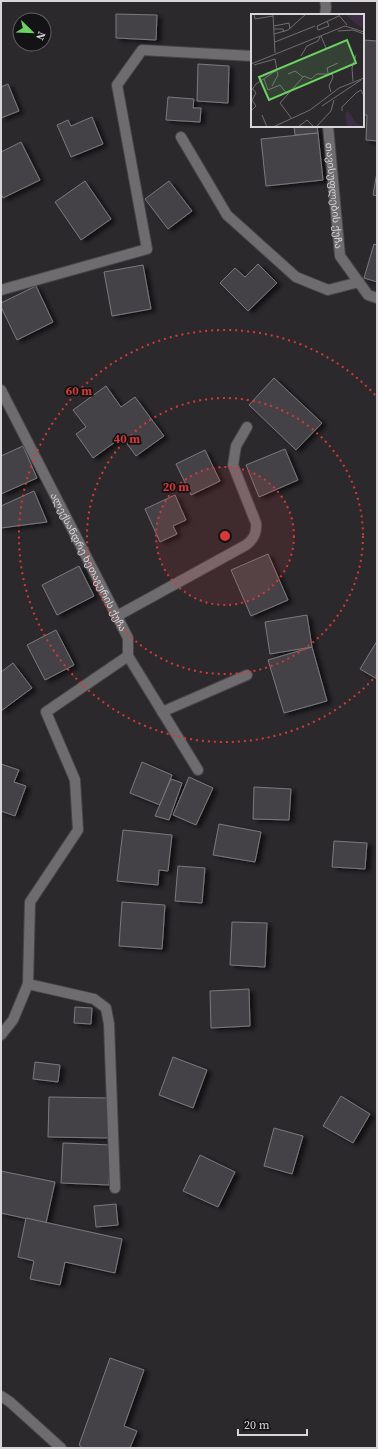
<svg xmlns="http://www.w3.org/2000/svg" width="378" height="1449" font-family="'Source Serif 4','Noto Sans Georgian',serif">
  <defs>
    <filter id="shadow"><feDropShadow dx="4.5" dy="2.5" stdDeviation="2" flood-color="#0009"/></filter>
  </defs>
  <rect width="100%" height="100%" fill="#2b292c"/>
  <g fill="#454246" stroke="#7c797d" filter="url(#shadow)">
    <polygon points="116,14 157,15 156,40 116,38"/>
    <polygon points="363,40 377,41 377,141 366,140 367,115 363,115"/>
    <polygon points="198,64 229,66 228,103 197,101"/>
    <polygon points="8,84 19,111 1,118 1,87"/>
    <polygon points="168,97 194,99 193,108 201,108 200,122 166,120"/>
    <polygon points="92,117 103,144 71,157 57,125 68,120 71,126"/>
    <polygon points="294,126 317,126 318,133 295,135"/>
    <polygon points="318,133 323,180 266,186 261,139"/>
    <polygon points="21,142 40,180 3,198 1,194 1,152"/>
    <polygon points="377,172 377,196 373,195"/>
    <polygon points="85,181 111,219 81,240 55,202"/>
    <polygon points="169,181 192,211 168,229 145,199"/>
    <polygon points="374,244 377,245 377,282 364,278"/>
    <polygon points="258,264 277,283 248,311 220,283 235,268 245,277"/>
    <polygon points="143,265 151,309 112,316 104,272"/>
    <polygon points="36,286 53,322 17,340 1,307 1,303"/>
    <polygon points="274,378 322,423 296,450 249,405"/>
    <polygon points="106,386 121,407 135,397 164,436 136,456 122,437 93,458 76,434 86,427 73,410"/>
    <polygon points="23,446 37,478 1,494 1,456"/>
    <polygon points="285,449 298,480 259,497 246,465"/>
    <polygon points="205,450 220,481 191,495 176,464"/>
    <polygon points="34,491 47,522 1,528 1,506"/>
    <polygon points="175,495 186,520 173,526 177,534 160,542 145,509"/>
    <polygon points="268,554 288,600 251,616 231,570"/>
    <polygon points="79,566 94,596 57,615 42,585"/>
    <polygon points="307,615 312,647 270,654 265,622"/>
    <polygon points="56,630 74,665 45,680 27,645"/>
    <polygon points="377,641 377,679 360,669"/>
    <polygon points="312,647 327,701 284,713 268,660"/>
    <polygon points="13,663 32,688 1,711 1,672"/>
    <polygon points="142,762 172,775 160,805 130,793"/>
    <polygon points="1,764 19,770 14,782 26,786 15,816 1,811"/>
    <polygon points="189,777 213,788 196,825 173,815"/>
    <polygon points="171,779 182,783 169,820 155,816"/>
    <polygon points="254,787 291,789 289,820 253,819"/>
    <polygon points="219,824 261,832 255,862 213,855"/>
    <polygon points="123,830 172,835 168,871 159,870 158,885 117,881"/>
    <polygon points="334,841 367,843 365,869 332,867"/>
    <polygon points="178,866 205,868 202,903 175,901"/>
    <polygon points="122,902 165,905 162,949 119,946"/>
    <polygon points="232,922 267,923 265,967 230,965"/>
    <polygon points="249,989 250,1026 211,1028 210,991"/>
    <polygon points="75,1007 92,1008 91,1024 74,1023"/>
    <polygon points="173,1057 207,1070 193,1108 159,1095"/>
    <polygon points="35,1062 60,1065 58,1082 33,1079"/>
    <polygon points="341,1096 370,1114 353,1143 323,1126"/>
    <polygon points="49,1097 109,1098 108,1138 48,1137"/>
    <polygon points="274,1128 303,1136 292,1174 264,1166"/>
    <polygon points="63,1143 111,1145 109,1185 61,1183"/>
    <polygon points="200,1155 235,1172 218,1207 183,1191"/>
    <polygon points="1,1171 55,1182 46,1223 1,1213"/>
    <polygon points="116,1204 118,1225 96,1227 94,1206"/>
    <polygon points="26,1218 122,1239 115,1273 65,1262 60,1285 30,1279 34,1261 18,1257"/>
    <polygon points="110,1358 144,1370 124,1426 137,1431 130,1448 83,1448 79,1445"/>
  </g>
  <g fill="none" stroke-linecap="round" stroke-linejoin="round">
    <g stroke="#474548" stroke-width="12">
      <g id="minor">
        <polyline points="325,1 326,7 325,15"/>
        <path id="s1" d="M328,126L340,256L368,295L377,298"/>
        <polyline points="181,137 227,215 296,277 328,290 359,282"/>
        <polyline points="1,290 147,249 117,85 142,50 252,56"/>
        <path id="s2" d="M1,390L128,638V656L46,712L75,780L78,830L30,902L28,984L13,1020L1,1035"/>
        <path d="M117,616L246,545C254,539 257,533 256,523L233,465L236,446L247,427"/>
        <polyline points="128,656 198,770"/>
        <polyline points="162,712 247,675"/>
        <polyline points="28,984 94,999 106,1008 109,1024 115,1188"/>
        <polyline points="1,1396 10,1402 61,1448"/>
      </g>
    </g>
    <use href="#minor" stroke="#6f6c70" stroke-width="10"/>
  </g>
  <circle cx="225" cy="536" r="69" fill="#d6393a" fill-opacity=".12"/>
  <g fill="none" stroke="#d6393a" stroke-width="2" stroke-dasharray="2 4">
    <circle cx="225" cy="536" r="69"/>
    <circle cx="225" cy="536" r="138"/>
    <path d="M377 675A206 206 0 1 1 377 397"/>
  </g>
  <g text-anchor="middle" dominant-baseline="central" stroke-width="3.5" stroke-linejoin="round" paint-order="stroke">
    <g font-size="10" fill="#d8d6d8" stroke="#131214">
      <text stroke="none"><textPath href="#s1" startOffset="70">თავისუფლების ქუჩა</textPath></text>
      <text stroke="none"><textPath href="#s2" startOffset="193">ალექსანდრე ხეთაგურის ქუჩა</textPath></text>
    </g>
  </g>
  <g transform="translate(251 14)">
    <rect width="113" height="113" fill="#2b292c"/>
    <path d="M93,0H113V14H111ZM97,97L105,109L113,113H96L94,99Z" fill="#3d2d44"/>
    <path fill="none" stroke="#706e71" stroke-width="1" d="M3,0L4,5L22,2M22,0L24,39M87,0L96,11M76,7L78,12L67,16L66,12L88,2M23,12L38,9L39,15M23,15H32L33,18M87,17L102,16L113,20M23,20L37,16L55,0M70,22L75,34M24,28L64,12M50,42L56,32L67,27L69,23M0,50L94,12L113,18M77,59L76,54L87,49M37,60L44,57L52,63M13,65L17,76L29,71L37,81M102,67L101,54L105,41M21,72L27,61L26,57M0,77L5,70L26,56L24,45L3,51M71,92L110,66M0,97L5,92L1,86L5,79L2,75M91,97V93L105,79L110,76L113,82M11,101L16,113M41,105L29,89L53,62L60,65L66,60H81L82,63L78,72L80,78M22,113L59,96L88,74L113,64M47,113L56,106L63,113M65,113L80,97L83,86"/>
    <path fill="#6cd362" fill-opacity="0.15" stroke="#6cd362" stroke-width="2" d="M96,26L105,49L18,86L8,63Z"/>
    <rect width="113" height="113" fill="none" stroke="#d8d6d8" stroke-width="2"/>
  </g>
  <circle cx="225" cy="536" r="6" fill="#d6393a" stroke="#131214" stroke-width="2"/>
  <g font-size="12" text-anchor="middle" font-weight="bold" fill="#d6393a" stroke="#131214" stroke-width="3.5" stroke-linejoin="round" paint-order="stroke">
    <text x="79" y="395">60 m</text>
    <text x="127" y="443">40 m</text>
    <text x="176" y="491">20 m</text>
  </g>
  <rect width="378" height="1449" fill="none" stroke="#d8d6d8" stroke-width="4"/>
  <g transform="translate(32 32) rotate(113)"><circle r="19" fill="#131214" stroke="#626062"/>
  <path d="M0-3L7 15L0 10L-7 15Z" fill="#6cd362"/>
  <text y="-6" font-size="11" font-weight="bold" text-anchor="middle" fill="#d8d6d8">N</text>
  </g>
  <path d="M238 1429v6h69v-6" fill="none" stroke="#d8d6d8" stroke-width="2"/>
  <text x="244" y="1429" font-size="12" fill="#d8d6d8" stroke="#131214" stroke-width="3" paint-order="stroke">20 m</text>
</svg>
